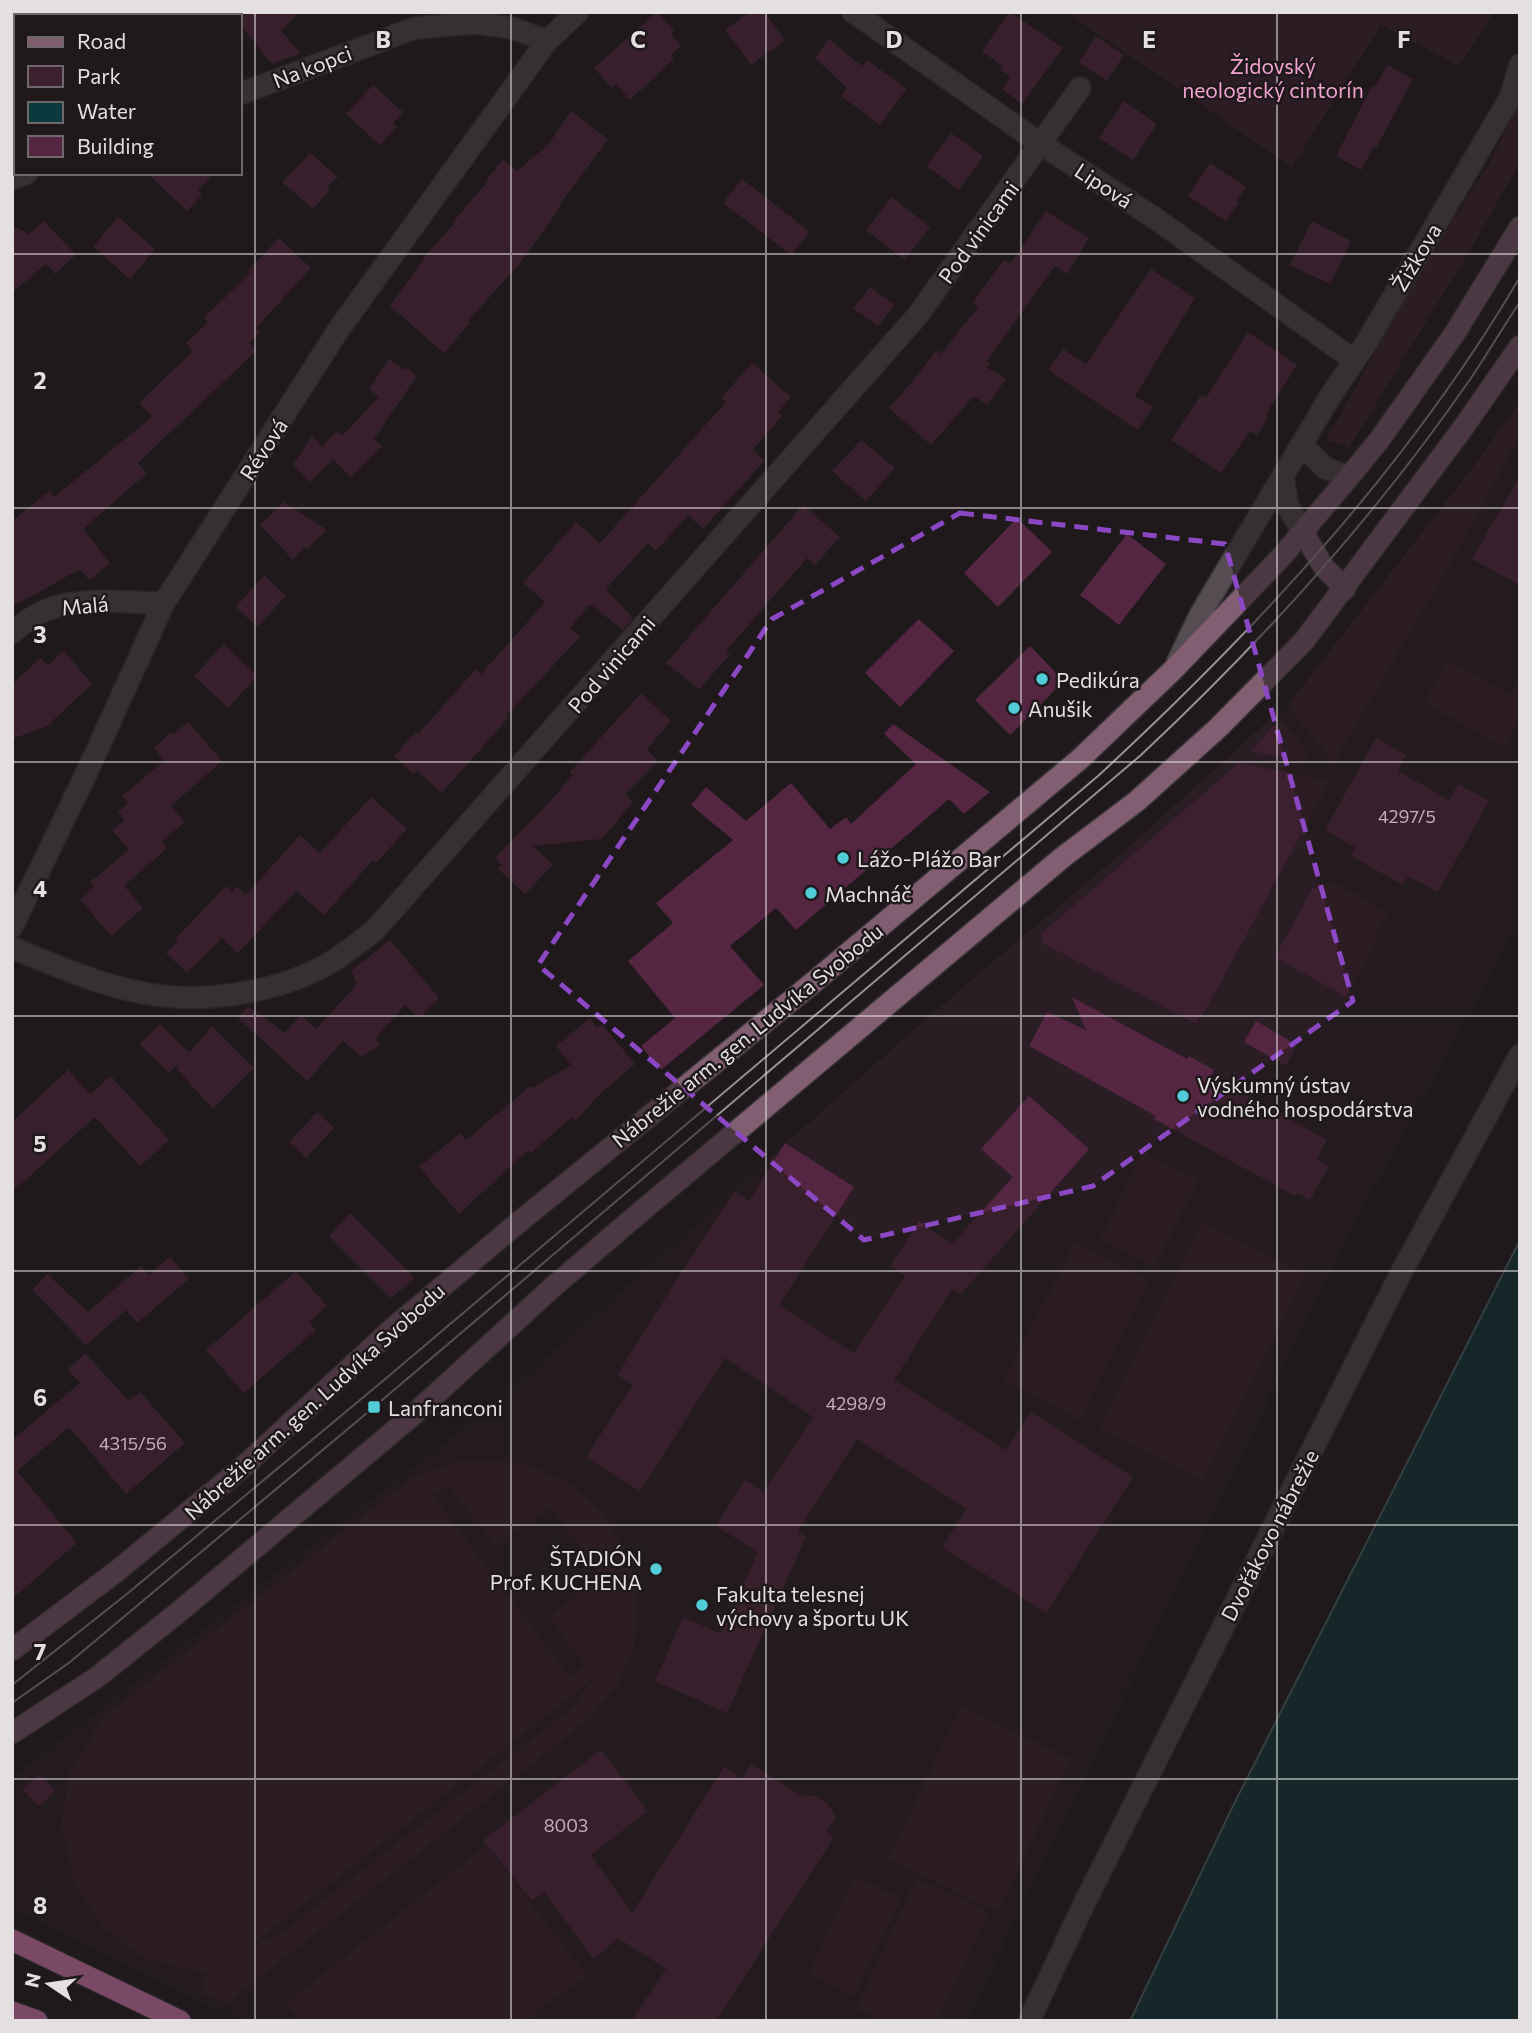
<svg xmlns="http://www.w3.org/2000/svg" width="1532" height="2033" font-family="Commissioner,sans-serif">
  <rect width="100%" height="100%" fill="#1f191c"/>
  <polygon fill="#2a1d24" points="1520,401 1520,922 1348,1236 967,2021 242,2021 12,1910 12,1777 484,1412 929,1016 1117,857 1215,769 1294,697 1483,454"/>
  <g fill="#3c2030" fill-rule="evenodd">
    <polygon points="1066,12 1494,12 1459,66 1381,25 1292,167"/>
    <polygon points="1520,101 1520,162 1476,240 1349,448 1326,440 1428,258 1489,164"/>
    <polygon points="1520,401 1520,435 1450,564 1334,763 1290,709 1294,697 1483,454"/>
    <polygon points="1448,660 1511,695 1520,679 1520,718 1504,747 1424,703"/>
    <polygon points="1280,719 1307,751 1307,758 1301,762 1251,751"/>
    <polygon points="1239,763 1330,781 1206,1009 1195,1023 1042,943 1042,933"/>
    <polygon points="1329,883 1337,883 1388,913 1375,935 1379,938 1346,997 1275,957 1313,888"/>
    <polygon points="1143,1152 1199,1180 1155,1267 1100,1239"/>
    <polygon points="1203,1222 1305,1274 1203,1480 1100,1428"/>
    <polygon points="1075,1242 1149,1280 1080,1420 1004,1380"/>
    <path d="M468,1460L528,1464L572,1485L602,1512L627,1552L635,1579L637,1603V1628L632,1654L617,1686L586,1722L226,2004L201,1993L205,1974L147,1959L103,1928L75,1886L61,1825L70,1772L104,1716L416,1475ZM449,1486L496,1546L550,1507L601,1575L549,1617L584,1665L570,1677L432,1494ZM596,1677L569,1710L285,1930L269,1939L253,1944Z"/>
    <polygon points="961,1706 1071,1759 998,1912 888,1859"/>
    <polygon points="486,1845 587,1976 524,2021 305,2021 284,2005"/>
    <polygon points="855,1876 901,1898 854,1996 808,1973"/>
    <polygon points="917,1878 989,1912 937,2021 883,2021 856,2008"/>
  </g>
  <polygon fill="#0c393d" stroke="#4d6b6e" stroke-width="2" points="1520,1240 1520,2021 1130,2021 1232,1808"/>
  <g fill="#542642">
    <polygon points="230,12 300,12 281,30 300,53 272,64 240,24 240,16 233,16"/>
    <polygon points="657,12 674,30 671,34 681,46 671,55 674,59 630,100 616,84 612,88 594,68"/>
    <polygon points="750,12 765,12 785,40 751,65 725,30"/>
    <polygon points="1010,12 1063,48 1022,104 1002,89 1010,77 1000,69 1002,66 982,51"/>
    <polygon points="1096,36 1124,55 1107,81 1079,62"/>
    <polygon points="829,39 862,66 867,60 907,89 880,125 841,96 847,88 815,58"/>
    <polygon points="1388,65 1413,79 1376,148 1374,147 1361,170 1336,156 1372,86 1374,87"/>
    <polygon points="373,85 403,112 393,123 397,127 380,145 346,114"/>
    <polygon points="1124,101 1157,124 1133,160 1099,138"/>
    <polygon points="571,111 608,139 559,205 561,206 521,262 468,321 470,323 444,353 390,306 428,253 454,224 453,222 487,182 486,181 503,159 517,171 548,145"/>
    <polygon points="951,133 983,156 959,190 927,166"/>
    <polygon points="310,153 338,177 327,187 330,190 313,209 282,182"/>
    <polygon points="1210,163 1246,187 1237,201 1239,203 1226,221 1188,196"/>
    <polygon points="147,173 214,173 198,190 202,195 187,211"/>
    <polygon points="742,179 810,232 791,255 723,203"/>
    <polygon points="892,197 930,227 905,260 866,230"/>
    <polygon points="1046,211 1089,238 1067,274 1055,266 986,362 990,364 987,367 1006,379 987,405 974,396 931,445 889,408 916,377 936,350 941,354 978,307 973,302 1004,259 1010,264"/>
    <polygon points="118,217 155,249 130,279 93,247"/>
    <polygon points="44,221 76,255 55,274 46,264 12,293 12,225 29,234"/>
    <polygon points="1312,221 1351,241 1330,284 1290,265"/>
    <polygon points="279,238 311,268 256,328 260,332 249,343 257,350 138,463 147,473 83,529 110,563 89,580 80,569 12,607 12,521 49,491 54,497 152,417 139,403 193,351 186,343 208,322 204,318 250,273 248,270"/>
    <polygon points="1151,269 1195,298 1135,396 1153,407 1138,430 1048,370 1063,349 1086,364"/>
    <polygon points="870,287 895,305 878,326 853,308"/>
    <polygon points="1248,332 1297,365 1266,414 1269,416 1257,435 1250,431 1221,473 1171,440 1201,395 1206,398"/>
    <polygon points="389,359 405,370 407,368 417,376 374,439 382,446 351,477 333,459 310,482 293,465 312,436 322,446 337,431 342,436 379,397 369,389"/>
    <polygon points="752,363 791,397 778,412 782,416 753,450 764,461 703,529 688,515 656,551 648,543 606,589 633,618 623,630 590,604 570,628 580,637 506,716 508,718 442,793 417,771 414,774 394,756 416,732 418,734 476,669 481,674 545,602 523,583 576,522 600,543 726,402 721,398"/>
    <polygon points="861,440 895,468 866,501 832,471"/>
    <polygon points="1520,476 1520,585 1472,559"/>
    <polygon points="284,502 327,530 307,549 304,547 293,560 260,525"/>
    <polygon points="803,505 840,537 815,565 807,558 726,651 730,655 699,689 666,663"/>
    <polygon points="1017,518 1052,552 998,607 964,573"/>
    <polygon points="1127,534 1166,564 1119,625 1080,595"/>
    <polygon points="264,575 286,596 257,627 236,607"/>
    <polygon points="919,619 954,651 900,707 865,673"/>
    <polygon points="224,644 257,676 228,708 194,676"/>
    <polygon points="1030,646 1064,681 1010,735 975,700"/>
    <polygon points="64,651 92,684 47,726 12,739 12,684 41,658 48,665"/>
    <polygon points="641,693 671,721 647,749 658,761 625,794 633,802 602,839 533,846 553,865 525,894 498,869 502,865 495,858 554,797 572,775 570,772"/>
    <polygon points="188,722 222,761 171,806 185,822 162,841 167,848 124,886 143,908 111,936 80,899 94,887 90,882 129,850 112,830 125,820 118,812 128,803 122,796 164,761 154,748 171,732 174,734"/>
    <polygon points="893,724 990,792 964,814 949,799 796,930 776,908 730,946 764,985 661,1070 641,1046 675,1018 628,961 673,923 656,903 733,840 691,805 706,787 746,821 791,783 830,829 846,817 851,824 916,764 884,734"/>
    <polygon points="1376,738 1406,755 1398,771 1449,800 1458,784 1489,801 1438,892 1408,876 1403,885 1351,856 1355,847 1325,830"/>
    <polygon points="371,797 407,829 376,863 373,860 324,915 296,891 238,953 222,938 187,973 166,953 177,942 175,939 226,886 232,892 236,886 246,895 300,835 320,853"/>
    <polygon points="390,940 439,998 419,1018 405,1005 375,1039 380,1044 361,1057 343,1041 307,1081 238,1018 248,1006 285,1033 301,1015 316,1029 357,984 351,971"/>
    <polygon points="1072,997 1187,1059 1189,1056 1214,1070 1211,1076 1327,1140 1317,1159 1329,1166 1310,1200 1297,1193 1295,1196 1154,1119 1156,1116 1029,1046 1047,1012 1086,1030"/>
    <polygon points="590,1018 597,1028 602,1024 635,1064 601,1093 575,1121 572,1117 531,1153 528,1150 459,1214 419,1167 460,1133 466,1140 530,1086 532,1088 571,1065 556,1046"/>
    <polygon points="1256,1021 1297,1045 1286,1066 1244,1042"/>
    <polygon points="160,1024 189,1053 212,1026 254,1068 213,1109 176,1068 184,1059 169,1073 139,1044"/>
    <polygon points="68,1070 90,1094 111,1076 169,1140 140,1166 95,1117 12,1192 12,1122"/>
    <polygon points="1029,1096 1089,1149 961,1294 952,1289 894,1380 1006,1450 1031,1412 1133,1477 1046,1613 942,1547 967,1509 857,1439 798,1531 806,1537 727,1713 655,1681 683,1617 721,1634 758,1552 716,1526 745,1480 764,1492 813,1417 725,1358 640,1491 586,1457 633,1385 617,1375 674,1284 735,1191 749,1201 785,1143 854,1187 779,1305 854,1353 905,1276 890,1266 919,1222 952,1244 1013,1177 981,1149"/>
    <polygon points="317,1112 334,1128 306,1158 289,1142"/>
    <polygon points="350,1213 415,1278 391,1298 329,1236"/>
    <polygon points="170,1257 189,1279 137,1323 126,1310 86,1345 32,1290 47,1274 88,1312 141,1266 149,1275"/>
    <polygon points="296,1271 327,1306 309,1322 316,1330 244,1393 206,1350"/>
    <polygon points="85,1353 129,1401 140,1392 185,1443 126,1494 69,1427 17,1471 77,1543 12,1599 12,1440 80,1383 68,1369"/>
    <polygon points="601,1750 648,1811 591,1855 632,1913 724,1767 742,1779 751,1764 800,1795 816,1796 828,1804 836,1818 826,1832 834,1837 716,2021 631,2021 666,1969 618,1938 594,1959 544,1892 532,1901 483,1840"/>
    <polygon points="39,1774 56,1791 39,1806 23,1790"/>
  </g>
  <g fill="none" stroke-linecap="round" stroke-linejoin="round">
    <g stroke="#393437" stroke-width="24">
      <g id="street">
        <polyline points="853,12 1041,144 1156,219 1354,360"/>
        <polyline points="240,94 415,28 476,23 512,28 547,41"/>
        <polyline points="12,179 27,173"/>
        <polyline points="1302,445 1325,468 1349,477"/>
        <polyline points="1283,477 1288,507 1303,532"/>
        <path d="M12,633C23,623 35,614 49,609C84,596 128,603 164,603"/>
        <polyline points="1177,663 1200,615 1331,395 1365,345 1510,98 1520,65"/>
        <polyline points="12,927 86,774 164,603 339,329 547,41 578,12"/>
        <path d="M12,948C55,965 98,985 144,993C203,1005 285,992 336,959C350,950 362,940 375,930L918,315L1080,88"/>
        <polyline points="1029,2021 1083,1906 1403,1269 1520,1055"/>
      </g>
    </g>
    <g stroke="#393437" stroke-width="24">
      <g id="secondary">
        <polyline points="1303,532 1323,566 1345,589"/>
        <polyline points="12,1650 117,1571 197,1505 244,1466 392,1329 513,1227 815,981 1080,759 1173,670 1283,555 1349,477 1380,439 1455,333 1520,227"/>
        <polyline points="12,1733 96,1678 180,1611 413,1415 554,1286 631,1220 1063,857 1137,801 1218,728 1304,641 1463,428 1520,346"/>
      </g>
    </g>
    <g stroke="#393437" stroke-width="24">
      <g id="highway">
        <polyline points="12,1940 180,2021"/>
        <polyline points="12,2012 37,2021"/>
      </g>
    </g>
    <use href="#street" stroke="#554d51" stroke-width="21"/>
    <use href="#secondary" stroke="#815e72" stroke-width="21"/>
    <use href="#highway" stroke="#e984c0" stroke-width="21"/>
    <g stroke="#979194" stroke-width="2">
      <path d="M12,1685L128,1593L384,1380L1098,776C1258,628 1409,466 1520,277"/>
      <path d="M12,1703L70,1662L374,1407L1141,755C1263,641 1376,516 1471,378C1488,353 1503,327 1520,302"/>
    </g>
  </g>
  <path d="M0 0H1532V2033H0ZM960,513L1225,544L1353,1001L1093,1186L864,1240L538,965L772,619Z" fill="#1f191c" fill-opacity=".55" fill-rule="evenodd"/>
  <path fill="none" stroke="#8b47c4" stroke-width="5" stroke-dasharray="14 9" stroke-linejoin="round" d="M960,513L1225,544L1353,1001L1093,1186L864,1240L538,965L772,619Z"/>
  <path fill="none" stroke="#e4dfe1" stroke-width="2" stroke-opacity="0.55" d="M255,12V2021M511,12V2021M766,12V2021M1021,12V2021M1277,12V2021M12,254H1520M12,508H1520M12,762H1520M12,1016H1520M12,1271H1520M12,1525H1520M12,1779H1520"/>
  <g fill="#52ccd6" stroke="#1f191c" stroke-width="2.5">
    <circle cx="1042" cy="679" r="7"/>
    <circle cx="1014" cy="708" r="7"/>
    <circle cx="843" cy="858" r="7"/>
    <circle cx="811" cy="893" r="7"/>
    <circle cx="1183" cy="1096" r="7"/>
    <rect x="367" y="1400" width="14" height="14" rx="3.5"/>
    <circle cx="656" cy="1569" r="7"/>
    <circle cx="702" cy="1605" r="7"/>
  </g>
  <g text-anchor="middle" dominant-baseline="central" stroke-width="5" stroke-linejoin="round" paint-order="stroke">
    <g font-size="18" fill="#c0b1b9">
      <text x="1407" y="816">4297/5</text>
      <text x="856" y="1403">4298/9</text>
      <text x="133" y="1443">4315/56</text>
      <text x="566" y="1825">8003</text>
    </g>
    <g font-size="21" fill="#f3a3d0" stroke="#1f191c">
      <text x="1273" y="65">Židovský<tspan x="1273" dy="24">neologický cintorín</tspan></text>
    </g>
    <g font-size="21" fill="#e4dfe1" stroke="#1f191c">
      <text transform="translate(312 66) rotate(-21)">Na kopci</text>
      <text transform="translate(1104 185) rotate(33)">Lipová</text>
      <text transform="translate(978 232) rotate(-54)">Pod vinicami</text>
      <text transform="translate(1416 257) rotate(-59)">Žižkova</text>
      <text transform="translate(263 449) rotate(-57)">Révová</text>
      <text transform="translate(85 605) rotate(-5)">Malá</text>
      <text transform="translate(611 664) rotate(-49)">Pod vinicami</text>
      <text transform="translate(747 1035) rotate(-39)">Nábrežie arm. gen. Ludvíka Svobodu</text>
      <text transform="translate(314 1401) rotate(-42)">Nábrežie arm. gen. Ludvíka Svobodu</text>
      <text transform="translate(1269 1535) rotate(-63)">Dvořákovo nábrežie</text>
    </g>
    <g font-size="21" fill="#e4dfe1" stroke="#1f191c" text-anchor="start">
      <text x="1056" y="679">Pedikúra</text>
      <text x="1028" y="708">Anušik</text>
      <text x="857" y="858">Lážo-Plážo Bar</text>
      <text x="825" y="893">Machnáč</text>
      <text x="1197" y="1084">Výskumný ústav<tspan x="1197" dy="24">vodného hospodárstva</tspan></text>
      <text x="388" y="1407">Lanfranconi</text>
      <text x="642" y="1557" text-anchor="end">ŠTADIÓN<tspan x="642" dy="24">Prof. KUCHENA</tspan></text>
      <text x="716" y="1593">Fakulta telesnej<tspan x="716" dy="24">výchovy a športu UK</tspan></text>
    </g>
  </g>
  <g font-size="23" text-anchor="middle" font-weight="bold" fill="#e4dfe1" stroke="#1f191c" stroke-width="5" stroke-linejoin="round" paint-order="stroke">
    <text x="383" y="48">B</text>
    <text x="638" y="48">C</text>
    <text x="894" y="48">D</text>
    <text x="1149" y="48">E</text>
    <text x="1404" y="48">F</text>
    <text x="40" y="389">2</text>
    <text x="40" y="643">3</text>
    <text x="40" y="897">4</text>
    <text x="40" y="1152">5</text>
    <text x="40" y="1406">6</text>
    <text x="40" y="1660">7</text>
    <text x="40" y="1914">8</text>
  </g>
  <rect width="1532" height="2033" fill="none" stroke="#e4dfe1" stroke-width="28"/>
  <rect x="14" y="14" width="228" height="161" fill="#1f191c" stroke="#6e686b" stroke-width="2"/>
  <rect x="28" y="37" width="35" height="10" fill="#815e72" stroke="#6e686b" stroke-width="2"/>
  <text x="77" y="49" font-size="21" fill="#e4dfe1">Road</text>
  <rect x="28" y="66" width="35" height="21" fill="#3c2030" stroke="#6e686b" stroke-width="2"/>
  <text x="77" y="84" font-size="21" fill="#e4dfe1">Park</text>
  <rect x="28" y="102" width="35" height="21" fill="#0c393d" stroke="#6e686b" stroke-width="2"/>
  <text x="77" y="119" font-size="21" fill="#e4dfe1">Water</text>
  <rect x="28" y="136" width="35" height="21" fill="#542642" stroke="#6e686b" stroke-width="2"/>
  <text x="77" y="154" font-size="21" fill="#e4dfe1">Building</text>
  <g transform="translate(49 1984) rotate(283)" stroke="#1f191c" stroke-width="5" paint-order="stroke">
  <path d="M0-5L12 26L0 18L-12 26Z" fill="#e4dfe1"/>
  <text y="-10" font-size="19" font-weight="bold" text-anchor="middle" fill="#e4dfe1">N</text>
  </g>
</svg>
